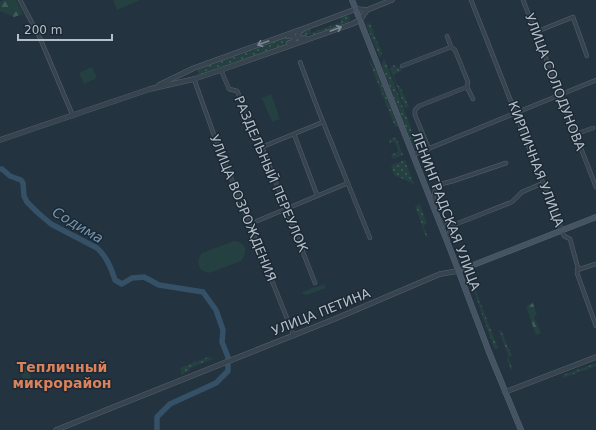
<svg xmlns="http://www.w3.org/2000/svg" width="596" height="430" font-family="'DejaVu Sans',sans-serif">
  <defs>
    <pattern id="grass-dots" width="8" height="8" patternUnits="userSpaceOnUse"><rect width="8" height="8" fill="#254040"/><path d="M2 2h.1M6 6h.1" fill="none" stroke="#425a5a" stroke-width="1.8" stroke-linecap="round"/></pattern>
    <pattern id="forest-firs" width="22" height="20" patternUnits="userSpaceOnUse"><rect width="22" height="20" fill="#254040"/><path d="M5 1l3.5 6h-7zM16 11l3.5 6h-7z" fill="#425a5a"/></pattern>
  </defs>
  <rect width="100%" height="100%" fill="#23333f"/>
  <g fill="url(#grass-dots)">
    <polygon points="346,15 350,17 349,22 313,35 311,34 303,37 300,36 300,32 309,28 311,33 341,22 340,16"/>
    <polygon points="370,23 382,53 380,58 366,24"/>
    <path d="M290,36L293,37L292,41L286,43L284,46L200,75C198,73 197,71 199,69L279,38L281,39Z"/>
    <polygon points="384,58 418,146 414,148 403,121 382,66"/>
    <polygon points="369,61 370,61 375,68 398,126 395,127"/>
    <polygon points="394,65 397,67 401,68 402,71 393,74 398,86 400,86 409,107 405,108 390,68"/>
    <polygon points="396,137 403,155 393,159 391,155 399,151 394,141 390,143 389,140"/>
    <polygon points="405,160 414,184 394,175 391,165"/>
    <polygon points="420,204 427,224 423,225 428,237 426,237 415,206"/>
    <polygon points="470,280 472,281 498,348 496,349 494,348"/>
    <polygon points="501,330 512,356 508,357 513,369 511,370 507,359 508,355 499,331"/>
    <polygon points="208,357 213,359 190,368 189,371 182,374 180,368"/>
    <polygon points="596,363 596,366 563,378 563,375"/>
  </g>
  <g fill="url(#forest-firs)">
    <polygon points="3,0 16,0 23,14 14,17 0,11 0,2"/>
    <polygon points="533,303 537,315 534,317 541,333 536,335 526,306"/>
  </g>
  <g fill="#254040">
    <polygon points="113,0 140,0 117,10"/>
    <polygon points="92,67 97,78 84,84 79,73"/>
    <polygon points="271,94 280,119 272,122 262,98"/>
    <path d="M234,241C247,242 248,252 241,261L209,273C198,271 195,262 202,253Z"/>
    <polygon points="324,284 326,288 307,295 303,294 302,292"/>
    <polygon points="26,364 35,389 27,391 19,367"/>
  </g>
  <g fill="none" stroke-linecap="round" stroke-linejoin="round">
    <path stroke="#355167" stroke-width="5.5" d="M0,169H2L10,176L21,180L23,183L24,196L27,202L37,212L51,224L97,248C107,257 111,268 115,280L122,284L132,278L144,277L159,285L203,292L216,310L223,330L222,342L228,357V371L216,383L170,404L157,417V430"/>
    <g stroke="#55626d" stroke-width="4.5">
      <g id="minor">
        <polyline points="20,0 40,38 73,116"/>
        <polyline points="471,0 562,231 564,236 570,239 578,268 577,273 596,326"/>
        <polyline points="523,0 596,187"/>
        <polyline points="536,32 573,17 587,56"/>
        <polyline points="447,36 451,47 455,50 468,82 467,87 473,99"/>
        <polyline points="300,62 319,112 370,238"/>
        <polyline points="402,66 451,47"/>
        <polyline points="221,70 229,89 237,91 238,93 256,136 262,147 315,283"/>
        <polyline points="194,79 214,135 294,336"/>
        <polyline points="294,134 317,195"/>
        <polyline points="576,134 593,128"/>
        <polyline points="262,147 323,122"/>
        <polyline points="429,149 415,115 415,110 419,106 467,87"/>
        <polyline points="413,155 596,80"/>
        <polyline points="433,202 435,190 437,185 453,181 506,163"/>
        <polyline points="439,219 442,223 451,226 512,202 522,192 543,183"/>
        <polyline points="257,221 348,183"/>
        <polyline points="447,240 451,226"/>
        <polyline points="577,270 596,264"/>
      </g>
    </g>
    <g stroke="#55626d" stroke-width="5.5">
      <g id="tertiary">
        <polyline points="302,30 299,32 298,36 301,39 305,38"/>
        <polyline points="288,36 292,35 295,38 293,42 289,43"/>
        <polyline points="159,85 194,68 305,28 356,9 367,10 392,0"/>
        <polyline points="0,140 150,89 194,79 221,70 352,24 360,20 367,10"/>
        <polyline points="505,392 596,357"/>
        <polyline points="56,430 337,318 440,274 458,271"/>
      </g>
    </g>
    <g stroke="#55626d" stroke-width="6">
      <g id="secondary">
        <polyline points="352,0 452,254 489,352 521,430"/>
        <polyline points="458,271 596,217"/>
      </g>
    </g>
    <use href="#minor" stroke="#37444f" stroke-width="3.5"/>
    <use href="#tertiary" stroke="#37444f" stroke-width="4.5"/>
    <use href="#secondary" stroke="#455462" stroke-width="5"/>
  </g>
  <defs><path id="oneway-shaft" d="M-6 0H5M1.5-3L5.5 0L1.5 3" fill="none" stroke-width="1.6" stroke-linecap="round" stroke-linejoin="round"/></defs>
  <g stroke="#7b8893">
    <use href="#oneway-shaft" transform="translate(336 29) rotate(-20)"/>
    <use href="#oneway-shaft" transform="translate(263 43) rotate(160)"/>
  </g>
  <g text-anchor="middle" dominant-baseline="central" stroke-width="3" stroke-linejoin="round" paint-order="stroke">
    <g font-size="13" fill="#b3bfca" stroke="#1c2934">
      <text transform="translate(555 82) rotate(69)">УЛИЦА СОЛОДУНОВА</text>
      <text transform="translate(536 164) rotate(69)">КИРПИЧНАЯ УЛИЦА</text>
      <text transform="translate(271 174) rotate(67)">РАЗДЕЛЬНЫЙ ПЕРЕУЛОК</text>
      <text transform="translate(243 208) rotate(68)">УЛИЦА ВОЗРОЖДЕНИЯ</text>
      <text transform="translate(446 211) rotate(69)">ЛЕНИНГРАДСКАЯ УЛИЦА</text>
      <text transform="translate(321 312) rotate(-22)">УЛИЦА ПЕТИНА</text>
    </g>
    <g font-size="14" font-style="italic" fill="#7195af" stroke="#1c2934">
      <text transform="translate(78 225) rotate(31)">Содима</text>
    </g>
    <g font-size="14" font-weight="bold" fill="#db825d" stroke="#1c2934">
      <text x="62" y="367">Тепличный<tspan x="62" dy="16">микрорайон</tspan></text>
    </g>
  </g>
  <path d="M18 34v6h94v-6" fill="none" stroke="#b3bfca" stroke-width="2"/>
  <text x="24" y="34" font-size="12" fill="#b3bfca" stroke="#1c2934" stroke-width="3" paint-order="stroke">200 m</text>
</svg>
